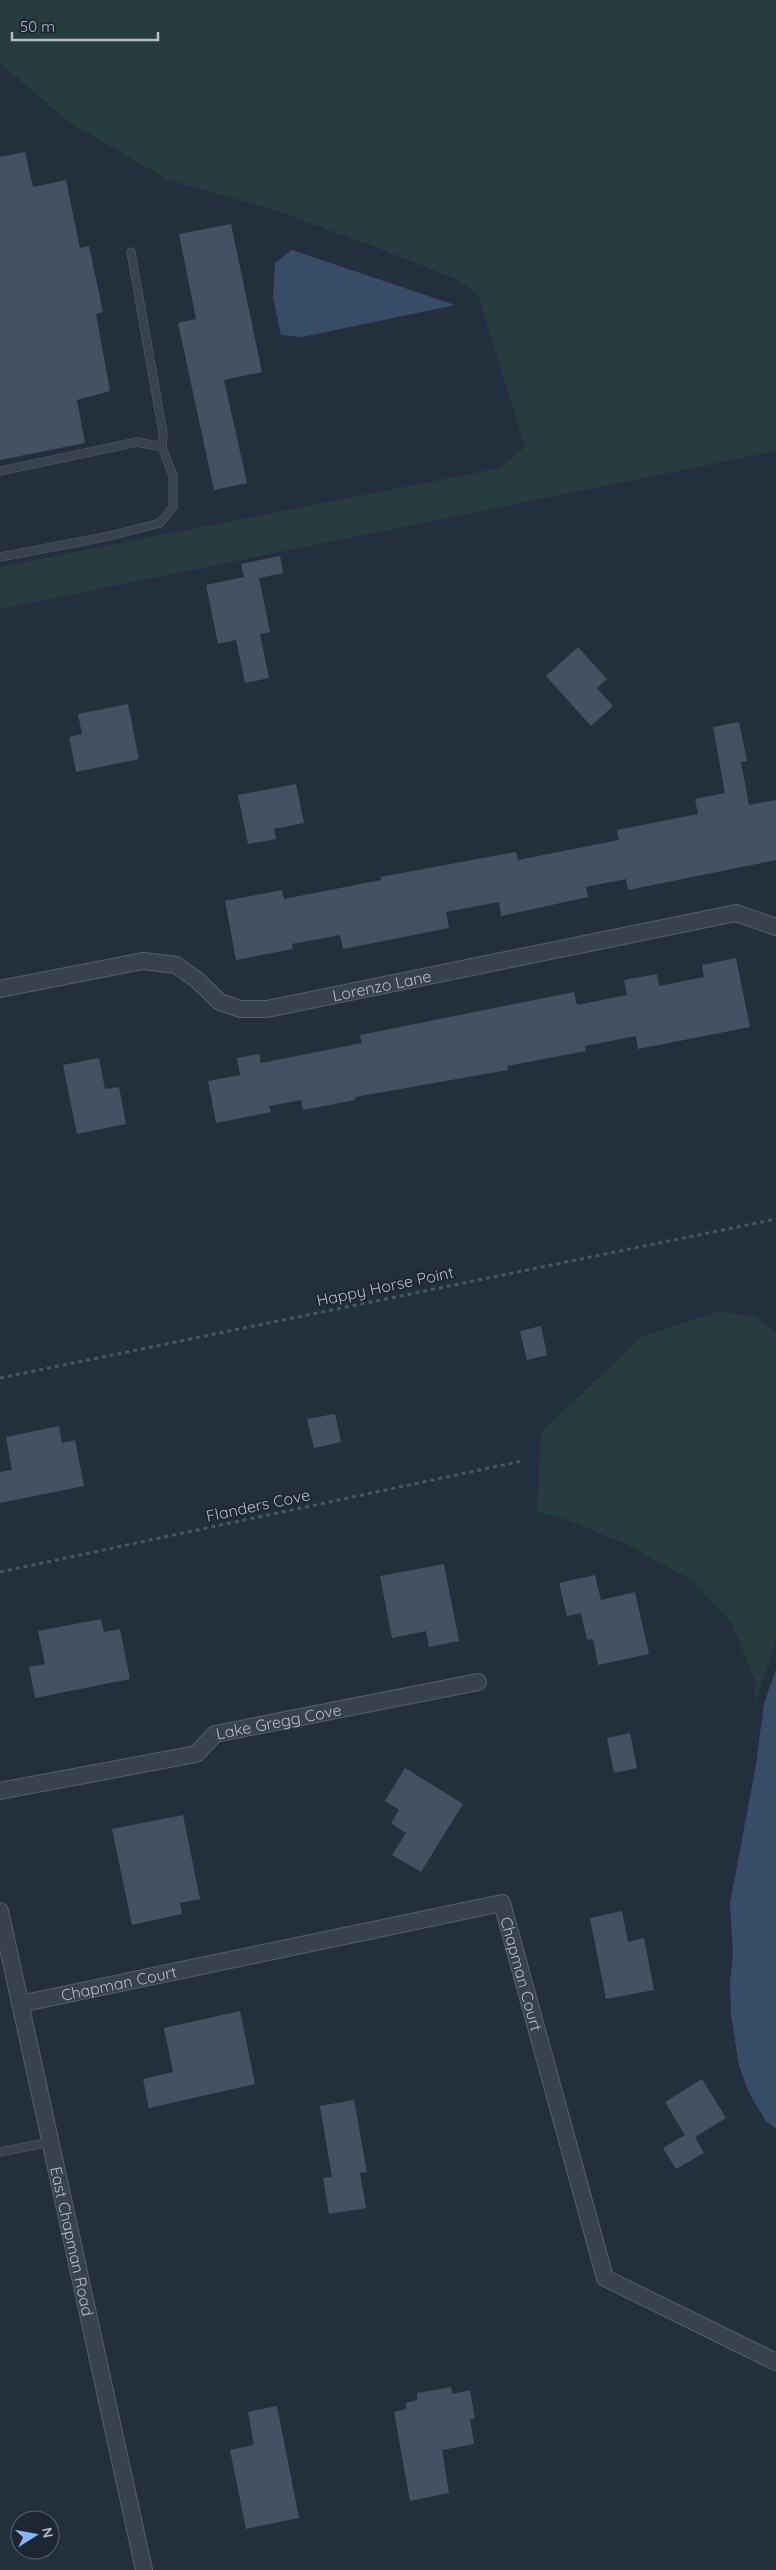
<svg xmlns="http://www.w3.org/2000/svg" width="776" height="2570" font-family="Quicksand,sans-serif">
  <rect width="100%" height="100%" fill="#242f3e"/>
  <g fill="#263c3f">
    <polygon points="0,0 776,0 776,451 0,609 0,567 500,468 525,447 478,295 458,280 370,245 271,209 168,180 69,122 0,63"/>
    <polygon points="720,1311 757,1317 776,1333 776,1642 755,1702 753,1716 756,1682 730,1620 690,1579 628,1545 567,1520 537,1512 541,1432 643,1336"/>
  </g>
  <g fill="#394c67">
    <polygon points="292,250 455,305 302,337 281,335 273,297 275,263"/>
    <polygon points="776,1669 776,2129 766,2121 749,2093 739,2066 731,2015 730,1983 733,1953 730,1903 756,1765 764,1704"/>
  </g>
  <g fill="#455162">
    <polygon points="25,152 33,187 66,180 80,248 89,246 103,312 96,314 110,391 77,400 85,443 0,460 0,157"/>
    <polygon points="231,224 262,372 224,380 247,483 214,490 178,323 196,319 179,234"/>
    <polygon points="280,556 283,573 259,578 270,632 260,634 269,678 245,683 236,640 218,644 206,585 244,577 241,564"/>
    <polygon points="578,647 607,679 597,688 613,706 591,726 546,676"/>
    <polygon points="128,704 139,759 76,772 69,737 82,734 78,714"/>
    <polygon points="739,722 747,761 741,762 749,805 776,800 776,860 628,890 626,879 586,887 588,897 501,916 499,902 446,912 449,928 343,949 340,935 292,944 293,949 236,960 225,901 282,890 284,899 381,880 380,877 516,852 518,860 619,840 617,830 698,814 695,799 725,793 713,727"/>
    <polygon points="296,784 304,823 274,829 276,839 248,844 238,795"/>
    <polygon points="736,958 750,1027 638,1049 636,1036 585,1046 586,1051 507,1066 508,1070 355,1097 355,1100 303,1110 301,1100 269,1106 271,1112 216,1123 208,1081 240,1075 237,1058 259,1054 261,1063 362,1043 360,1035 574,992 577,1005 627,995 624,980 657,974 659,986 704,977 702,965"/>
    <polygon points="99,1058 105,1089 119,1087 126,1124 77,1134 63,1065"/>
    <polygon points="541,1326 547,1355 527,1360 520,1331"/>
    <polygon points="335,1414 341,1442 314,1448 307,1419"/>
    <polygon points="59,1426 62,1443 75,1440 84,1486 0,1503 0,1472 12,1470 6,1437"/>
    <polygon points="444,1564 459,1641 429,1647 426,1631 392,1638 380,1576"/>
    <polygon points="595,1575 601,1600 635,1592 649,1654 598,1665 593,1639 587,1640 581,1613 567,1616 559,1583"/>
    <polygon points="101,1619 104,1632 120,1629 130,1679 35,1698 29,1667 45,1664 38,1631"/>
    <polygon points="630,1733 637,1768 614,1773 607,1738"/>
    <polygon points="405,1768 463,1804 421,1872 392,1855 406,1833 391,1823 399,1810 385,1801"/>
    <polygon points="183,1815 200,1899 180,1903 182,1914 132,1925 112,1829"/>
    <polygon points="622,1911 628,1942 644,1938 654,1990 606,1999 590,1918"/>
    <polygon points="240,2011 255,2084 149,2108 143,2079 173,2072 164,2028"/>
    <polygon points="702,2079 726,2118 695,2137 704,2153 676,2169 663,2148 685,2135 665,2102"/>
    <polygon points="354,2100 367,2172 360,2173 366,2208 329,2214 323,2178 332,2177 320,2106"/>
    <polygon points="451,2387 452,2394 470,2390 475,2419 470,2419 474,2444 442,2450 449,2493 410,2501 394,2412 406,2409 406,2403 417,2400 417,2393"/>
    <polygon points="277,2406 299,2518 246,2529 230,2450 254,2445 248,2412"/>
  </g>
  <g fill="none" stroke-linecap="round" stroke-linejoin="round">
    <g stroke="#565f6c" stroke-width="9">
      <g id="lane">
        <polyline points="131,252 163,433 162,447"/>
        <polyline points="0,471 137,442 162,447 173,476 173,507 160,523 110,536 0,557"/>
        <polyline points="0,2152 50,2142"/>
      </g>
    </g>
    <g stroke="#565f6c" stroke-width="18">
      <g id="street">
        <path id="s1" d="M0,989L143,961L176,965L197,980L220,1002L240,1009H267L736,913L776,927"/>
        <path id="s2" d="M0,1791L196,1754L215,1734L478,1682"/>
        <path id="s3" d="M0,1911L144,2570"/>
        <path id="s4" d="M20,2004L502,1903L605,2278L776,2362"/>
      </g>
    </g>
    <g stroke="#44595c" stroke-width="3" stroke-dasharray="4 4" stroke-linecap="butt">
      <polyline points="0,1378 776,1219"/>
      <polyline points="0,1572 522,1461"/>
    </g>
    <use href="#lane" stroke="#38414e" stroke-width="8"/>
    <use href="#street" stroke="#38414e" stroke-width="16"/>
  </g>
  <g text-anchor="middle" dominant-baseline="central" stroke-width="4" stroke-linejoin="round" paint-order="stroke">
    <g font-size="16" fill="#b4bcc9" stroke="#1d2633">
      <text stroke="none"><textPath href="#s1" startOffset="402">Lorenzo Lane</textPath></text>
      <text transform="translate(385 1286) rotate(-12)">Happy Horse Point</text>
      <text transform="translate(258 1505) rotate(-12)">Flanders Cove</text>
      <text stroke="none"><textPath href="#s2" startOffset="292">Lake Gregg Cove</textPath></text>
      <text stroke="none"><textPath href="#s4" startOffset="566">Chapman Court</textPath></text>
      <text stroke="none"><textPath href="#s4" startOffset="101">Chapman Court</textPath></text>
      <text stroke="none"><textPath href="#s3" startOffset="338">East Chapman Road</textPath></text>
    </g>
  </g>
  <g transform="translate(35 2535) rotate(79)"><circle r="24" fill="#1d2633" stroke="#59626f"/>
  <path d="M0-4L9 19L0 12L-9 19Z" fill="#8ab4f8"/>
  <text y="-8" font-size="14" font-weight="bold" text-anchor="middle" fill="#b4bcc9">N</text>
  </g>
  <path d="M12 32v8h146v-8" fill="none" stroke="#b4bcc9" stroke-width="2.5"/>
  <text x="20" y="32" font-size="15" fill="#b4bcc9" stroke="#1d2633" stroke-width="4" paint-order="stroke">50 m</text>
</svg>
